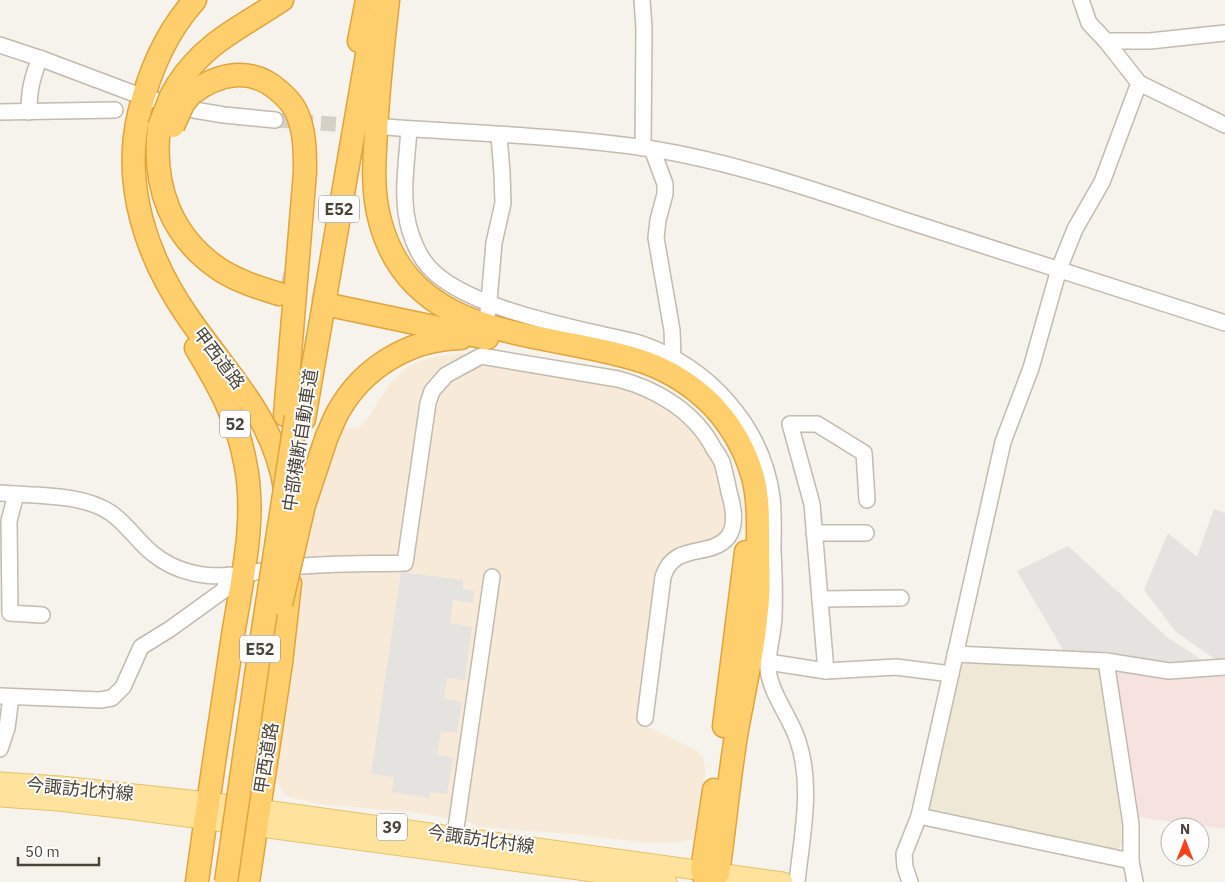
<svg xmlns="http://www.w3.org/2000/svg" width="1225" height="882" font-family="'IBM Plex Sans','Noto Sans JP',sans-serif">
  <rect width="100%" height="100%" fill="#f6f3ec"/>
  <polygon fill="#f7ead8" points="464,353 489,363 619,384 670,406 709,447 730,508 725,533 714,542 672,554 642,724 697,751 703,759 706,770 703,791 704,814 693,839 677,843 647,843 582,835 481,827 466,821 410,812 320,804 285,796 275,777 287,697 302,574 297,554 335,428 357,428 366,421 388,386 406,368 427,358"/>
  <polygon fill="#efe8d6" points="955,654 1106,661 1127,841 1114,852 919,816"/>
  <polygon fill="#f6e3e0" points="1112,666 1225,674 1225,829 1137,817"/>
  <g fill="#e5e3e0">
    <polygon points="1214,509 1225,513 1225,661 1218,661 1176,632 1144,590 1168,533 1197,557"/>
    <polygon points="1068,546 1167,637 1208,664 1171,667 1066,655 1017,571"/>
    <polygon points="401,572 463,580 462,589 474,591 473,603 453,600 450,623 472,627 465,680 447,678 444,699 462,702 457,733 441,731 437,755 453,758 447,794 430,792 429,798 392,792 394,777 371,774"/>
  </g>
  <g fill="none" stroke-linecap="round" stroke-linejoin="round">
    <polyline stroke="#d4d0c8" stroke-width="15" stroke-dasharray="15 8" stroke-linecap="butt" points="275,120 363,126"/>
    <polyline stroke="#d4d0c8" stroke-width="22" stroke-dasharray="22 11" stroke-linecap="butt" points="281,283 336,295"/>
    <g stroke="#c2bbae" stroke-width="18">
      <g id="minor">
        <polyline points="642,0 644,28 643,148"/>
        <polyline points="1081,0 1089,23 1106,41 1139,83 1225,125"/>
        <polyline points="1106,41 1150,41 1225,33"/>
        <polyline points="0,45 42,59 143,97 194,110 224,115 275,120"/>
        <polyline points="0,112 115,110"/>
        <path d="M29,112C29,90 32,78 40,58"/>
        <path d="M384,127C473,133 564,136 653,149C738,163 820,192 901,219C1009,253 1117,288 1225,323"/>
        <path d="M409,129C407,162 400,199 410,231C414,244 419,256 428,266C460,304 556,324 604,335C616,338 630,340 642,344C674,355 705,375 727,401C751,428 767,461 772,497C774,515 773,533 773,551C774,572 775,594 774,615C774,633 767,651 768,669C770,693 791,718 798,741C813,786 802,835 797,882"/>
        <polyline points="652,149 665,184 665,194 658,220 656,238 672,330 673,358"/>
        <polyline points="488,312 494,243 503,203 502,173 499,135"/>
        <path d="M0,493C34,496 82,493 111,513C127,524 137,541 152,553C163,562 179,570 193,573C225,581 259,570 291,567C328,563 367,564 405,563L428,403L432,391L446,375L481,356L618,379C657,389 695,412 714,449C717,453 720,458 722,462C725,472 727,482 729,492C733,505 737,525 728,537C710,559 674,541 663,577L645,718"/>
        <polyline points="16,494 9,521 10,613 42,615"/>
        <polyline points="814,533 866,533"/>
        <polyline points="820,599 901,598"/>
        <polyline points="955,654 1106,661 1169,671 1225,667"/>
        <polyline points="1106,661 1131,824 1131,861 1135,882"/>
        <polyline points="768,662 826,671 896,667 951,674"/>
        <polyline points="826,671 812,504 790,424 817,424 864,453 867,500"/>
        <polyline points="0,696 100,700 112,698 123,687 141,647 170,629 224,590 229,575"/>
        <polyline points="0,749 7,728 11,697"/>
        <polyline points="919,816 1131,861"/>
        <polyline points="455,835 492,577"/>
        <polyline points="910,882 905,867 904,854 919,816 1003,442 1031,368 1059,269 1075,229 1102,182 1139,83"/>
      </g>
    </g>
    <g stroke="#e6c16a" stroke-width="21">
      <g id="major">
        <polyline points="0,782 61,786 208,802 783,882"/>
        <polyline points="0,797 58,801 127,809 667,882"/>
      </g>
    </g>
    <g stroke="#e0a43c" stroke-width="25">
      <g id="highway">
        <path d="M195,0C166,32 149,72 139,114C122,186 147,258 188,317C227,374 274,417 285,489"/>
        <path d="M388,0C383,44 378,88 376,133C374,162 372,192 380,221C413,346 551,329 647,363C671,372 694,387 712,405C731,425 745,449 753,477C759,500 758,524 758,548C758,565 759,582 758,598C755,643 745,686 737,730C729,777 725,825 718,873L712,882"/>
        <polyline points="359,41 367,0"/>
        <path d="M178,84C206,41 242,27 282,0"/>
        <path d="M191,94C218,73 251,66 279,91C285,96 292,103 296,111C305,130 305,151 305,172L285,415"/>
        <path d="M159,127C152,186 171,238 222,271C240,282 260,288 279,294"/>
        <polyline points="334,306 487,338"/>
        <path d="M196,348C219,386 237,418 245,462C257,518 242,579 233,635C221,717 208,799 197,882"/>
        <polyline points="304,419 372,26"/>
        <path d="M327,436C331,428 334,419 338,412C363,367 410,339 461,338"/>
        <polyline points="724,726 746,552"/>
        <polyline points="248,882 281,663 290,583"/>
        <polyline points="706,882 702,870 714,790"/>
      </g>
    </g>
    <use href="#minor" stroke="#fff" stroke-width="15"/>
    <use href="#major" stroke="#ffe39c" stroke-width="19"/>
    <use href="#highway" stroke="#ffcf6e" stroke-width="22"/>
    <g stroke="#e0a43c" stroke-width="25" stroke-linecap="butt">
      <g id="highway-bridge">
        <polyline points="173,126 183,104 191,94"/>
        <polyline points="159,127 171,96 178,84"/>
        <polyline points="281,604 304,505 327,436"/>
        <polyline points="226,882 258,662 296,417"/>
      </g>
    </g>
    <use href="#highway-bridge" stroke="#ffcf6e" stroke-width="22"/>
  </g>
  <g text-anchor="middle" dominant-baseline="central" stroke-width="4" stroke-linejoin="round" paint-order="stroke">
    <g fill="#fff" stroke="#817c74" stroke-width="1">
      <rect x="319" y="195.5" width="40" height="27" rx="4"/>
      <rect x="220" y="410.5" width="30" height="27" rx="4"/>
      <rect x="240" y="635.5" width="40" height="27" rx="4"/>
      <rect x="377" y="813.5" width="30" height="27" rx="4"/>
    </g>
    <g font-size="16" font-weight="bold" fill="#4b4439">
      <text x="339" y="209">E52</text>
      <text x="235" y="424">52</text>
      <text x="260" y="649">E52</text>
      <text x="392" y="827">39</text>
    </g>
    <g font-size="18" fill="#4b4439" stroke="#fff">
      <text transform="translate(219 358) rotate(53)">甲西道路</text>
      <text transform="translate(300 440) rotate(-81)">中部横断自動車道</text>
      <text transform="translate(266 758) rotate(-81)">甲西道路</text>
      <text transform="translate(80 789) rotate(5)">今諏訪北村線</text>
      <text transform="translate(481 839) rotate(8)">今諏訪北村線</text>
    </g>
  </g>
  <g transform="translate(1185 842)"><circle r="24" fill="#ffffff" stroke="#b7b4b0"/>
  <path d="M0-4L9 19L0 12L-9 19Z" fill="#fc3f1d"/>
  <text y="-8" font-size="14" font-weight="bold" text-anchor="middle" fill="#4b4439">N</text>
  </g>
  <path d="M18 857v8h81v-8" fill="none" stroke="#4b4439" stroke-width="2.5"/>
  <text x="25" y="857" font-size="15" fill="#4b4439" stroke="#ffffff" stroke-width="4" paint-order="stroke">50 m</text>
</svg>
